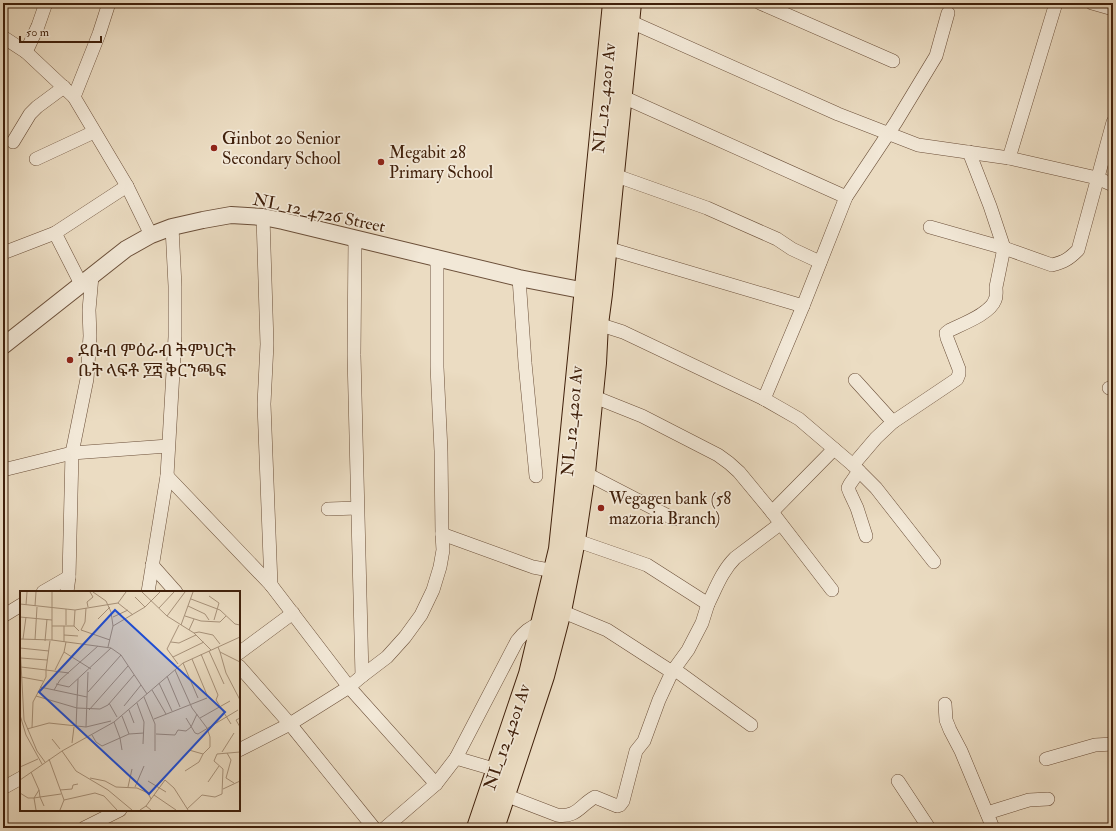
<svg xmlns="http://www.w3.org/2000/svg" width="1116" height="831" font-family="'IM FELL Double Pica','Noto Serif Ethiopic',serif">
  <rect width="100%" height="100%" fill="#ebdcc2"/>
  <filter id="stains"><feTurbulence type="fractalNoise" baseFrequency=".005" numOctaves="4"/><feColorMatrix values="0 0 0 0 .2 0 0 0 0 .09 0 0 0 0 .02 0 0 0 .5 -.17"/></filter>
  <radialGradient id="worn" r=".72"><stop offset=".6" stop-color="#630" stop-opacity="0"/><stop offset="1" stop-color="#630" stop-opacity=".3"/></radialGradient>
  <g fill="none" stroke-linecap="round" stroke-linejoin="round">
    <g stroke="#6b4f39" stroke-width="14">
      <g id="minor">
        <polyline points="760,3 893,61"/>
        <polyline points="1092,3 1113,9"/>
        <polyline points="629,21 838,114 918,145 1009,158 1097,178 1113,185"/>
        <polyline points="3,37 26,52 74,97 127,186 151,235"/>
        <polyline points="26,52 38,26 46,3"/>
        <polyline points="621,96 846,197"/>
        <polyline points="74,97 99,34 109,3"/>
        <polyline points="13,142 30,114 37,107 64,87"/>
        <polyline points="1009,158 1056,3"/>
        <polyline points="36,159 94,132"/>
        <polyline points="614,175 707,208 777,239 792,249 820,262"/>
        <polyline points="263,217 267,344 264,404 271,585"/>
        <path d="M930,227L1004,248L1052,265C1064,262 1069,259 1078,250L1113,122"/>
        <polyline points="55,233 81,284"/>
        <polyline points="355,239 354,355 362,676"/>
        <polyline points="607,248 803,306"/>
        <polyline points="3,253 55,233 127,186"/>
        <polyline points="519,278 525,363 536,476"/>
        <polyline points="598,324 623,332 764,399 799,419 853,465 876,488 934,562"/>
        <polyline points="855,380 893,422"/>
        <polyline points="1109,388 1113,387"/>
        <polyline points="592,396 642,416 718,455 729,463 739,472 772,512 832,590"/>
        <polyline points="764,399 803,306 846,197 896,122 936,56 948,13"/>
        <path d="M853,465L876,438L893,422L957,379L959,374V369L947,338L946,333L950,330C962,324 990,314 995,300C997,296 996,292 996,287L1004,248L990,206L969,152"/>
        <polyline points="3,470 72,453 168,446"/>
        <polyline points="859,471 850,484 848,488 850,493 857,508 866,536"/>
        <polyline points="585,473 674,519"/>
        <polyline points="167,476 271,585 349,687 436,784"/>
        <polyline points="328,509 357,508"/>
        <polyline points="772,512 834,449"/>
        <polyline points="442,534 533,567 554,571"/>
        <path d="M575,540L647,565L708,604C716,588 722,571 735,558L780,524"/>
        <polyline points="152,565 176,592"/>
        <polyline points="43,592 69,577"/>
        <polyline points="67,592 69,577 72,453 87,379 90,336 89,310 92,276"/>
        <polyline points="148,592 167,476 175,337 175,286 172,227"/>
        <polyline points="561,611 607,630 672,672"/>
        <polyline points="3,616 21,605"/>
        <polyline points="239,653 293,613"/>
        <polyline points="239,666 290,724 374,828"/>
        <polyline points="674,669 751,725"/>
        <polyline points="945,704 946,720 950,730 961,751 993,828"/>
        <polyline points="239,750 290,724 322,704 349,687 362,676 387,657 405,637 421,615 433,590 440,567 443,550 442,534 441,451 437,367 437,257"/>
        <polyline points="456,758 497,770"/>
        <polyline points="1046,759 1095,745 1113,744"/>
        <polyline points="898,781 929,828"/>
        <polyline points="3,788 21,778"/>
        <path d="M505,795L557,815C577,818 580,805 595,797L617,806L620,805L623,801L636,751L644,741L659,700L672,672L688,650L702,623L708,604"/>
        <polyline points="987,813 1029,800 1048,799"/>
        <polyline points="84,828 120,810"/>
        <path d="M385,828L436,784L456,758L517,641C524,632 530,627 541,623"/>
      </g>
    </g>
    <g stroke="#6b4f39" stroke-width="18">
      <polyline id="tertiary" points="3,346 126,249 151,235 172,227 203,220 231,215 263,217 283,221 519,278 596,293"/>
    </g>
    <g stroke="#40200b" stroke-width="22">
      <g id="primary">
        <polyline points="477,828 529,674 559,549 564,501 613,3"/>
        <polyline points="494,828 544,676 561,611 575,540 585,473 596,363 598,324 602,294 631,3"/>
      </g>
    </g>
    <use href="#minor" stroke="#f2e8d7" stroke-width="13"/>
    <use href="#tertiary" stroke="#f2e8d7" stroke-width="16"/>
    <use href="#primary" stroke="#ebdcc2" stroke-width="20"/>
  </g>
  <g fill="#8f2418" stroke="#f2e8d7" stroke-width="1.5">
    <circle cx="214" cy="148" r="4"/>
    <circle cx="381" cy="162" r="4"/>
    <circle cx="70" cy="360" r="4"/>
    <circle cx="601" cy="508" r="4"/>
  </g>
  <g text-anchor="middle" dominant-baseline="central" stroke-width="3.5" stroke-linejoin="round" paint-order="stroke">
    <g font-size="17" fill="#40200b" stroke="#f2e8d7">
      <text transform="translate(604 98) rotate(-84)">NL_12_4201 Av</text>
      <text transform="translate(319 213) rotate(12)">NL_12_4726 Street</text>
      <text transform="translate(572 421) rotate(-85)">NL_12_4201 Av</text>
      <text transform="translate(507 737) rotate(-71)">NL_12_4201 Av</text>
    </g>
    <g font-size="17" fill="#40200b" stroke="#f2e8d7" text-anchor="start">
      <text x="222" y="138">Ginbot 20 Senior<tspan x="222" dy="20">Secondary School</tspan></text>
      <text x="389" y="152">Megabit 28<tspan x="389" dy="20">Primary School</tspan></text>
      <text x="78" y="350">ደቡብ ምዕራብ ትምህርት<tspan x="78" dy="20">ቤት ላፍቶ ፶፰ ቅርንጫፍ</tspan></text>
      <text x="609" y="498">Wegagen bank (58<tspan x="609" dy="20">mazoria Branch)</tspan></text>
    </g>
  </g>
  <g transform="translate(20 591)">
    <rect width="220" height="220" fill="#ebdcc2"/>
    <path fill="none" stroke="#a79179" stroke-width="1" d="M73,1L86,10L91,21L93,35L88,56M122,1L147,25L174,42L191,59M189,5L199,12L194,29M115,6L125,16M171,8L200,19L215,33L220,34M98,12L113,24M98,12L106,1M0,13L55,19L98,12M6,14L7,1M15,15L16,1M168,15L185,23L189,29M68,16L67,11L73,6L70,1M66,17L65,31L61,39L90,49M139,17L154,1M147,25L165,1M165,25L181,30L200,31L206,25M0,26L32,29M93,26L108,19M78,28L90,16M46,34V18M161,34L173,1M32,35H54L59,40M54,35L55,19M93,35L125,16L140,1M169,39L174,28M174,42L179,41L193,44L200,53M44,44L58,45M0,48L32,49M3,48L6,26M15,49L17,16M32,49L91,57L101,64L127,103M32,49V1M25,50L27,28M44,51V35M46,51L44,61L71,78M151,51L159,52L176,44M0,54L4,129L17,160L25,171M198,56L200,61L220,71M0,57L29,60M189,60L204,93M200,61L206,82L220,109M181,63L198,104L196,109L211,133M153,66L184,51M1,67L27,69M172,68L187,104M163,72L178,107M158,73L147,58L159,34M1,76L26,79L30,50M35,79L44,61M155,79L172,117L187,137L190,146V156L183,163L169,159M147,85L160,116M1,86L23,90M139,92L152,120M36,93L49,96L91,57M20,96L67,106M34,99L40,89L78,55M132,99L146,123M68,101L101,64M16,105L57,117L80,118L88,114L114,84M124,106L135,133V160M89,112L97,126M117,112L124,131L123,153M104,115L121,94M69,119L108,75M109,119L114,132M0,124L6,144L22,173M102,125L109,143L124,142M166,127L175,142L178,143L218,119M180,127L210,110M220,127L216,129L220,136M134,128L187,107M94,131L100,147M56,136L58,88M66,136L68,81M12,137L13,111L26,86V79L49,82M7,138L29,132L66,136L91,130M136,143L155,144L158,139L166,140L171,136L177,123M72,144L76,151L82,155L109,143M100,147L102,159M32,148L40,158M52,152L54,136M42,160L56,180L88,199L112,219M202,161L214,142M207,162L211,169L206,187L214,192M29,168L44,209L40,219M0,176L18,168M165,180L179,171L183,163M11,181L19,199L14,207M70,187L85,190L96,196L117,197L128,202L131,208M0,189L42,160L94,131L163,72L220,46M128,190L146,201M188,191L199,175M108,196L112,178M115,196L124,175M203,198L220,190M19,199L20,206L41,203M40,199L52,198L53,194L58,193M0,202L8,207H14L16,219M134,204L145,189L154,197L168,219M14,207L20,206L24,215M44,209L75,202L84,205L97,219M126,215L134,204L156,219M167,218L182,204L195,206L202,203L203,178L194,170L197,163L220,161M120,219L126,215L131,219"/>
    <path fill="#1d4ed8" fill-opacity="0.15" stroke="#1d4ed8" stroke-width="2" d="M95,19L205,121L129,203L19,101Z"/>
    <rect width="220" height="220" fill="none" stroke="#40200b" stroke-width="2"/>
  </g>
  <rect width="1116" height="831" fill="none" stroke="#ebdcc2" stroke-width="16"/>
  <rect x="4" y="4" width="1108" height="823" fill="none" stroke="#40200b" stroke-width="2"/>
  <rect x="8" y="8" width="1100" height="815" fill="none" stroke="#40200b"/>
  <path d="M20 36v6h81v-6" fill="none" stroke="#40200b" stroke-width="2"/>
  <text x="26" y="36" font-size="12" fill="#40200b" stroke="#f2e8d7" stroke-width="3" paint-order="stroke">50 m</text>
  <rect width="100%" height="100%" filter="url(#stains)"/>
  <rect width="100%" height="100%" fill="url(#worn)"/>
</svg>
